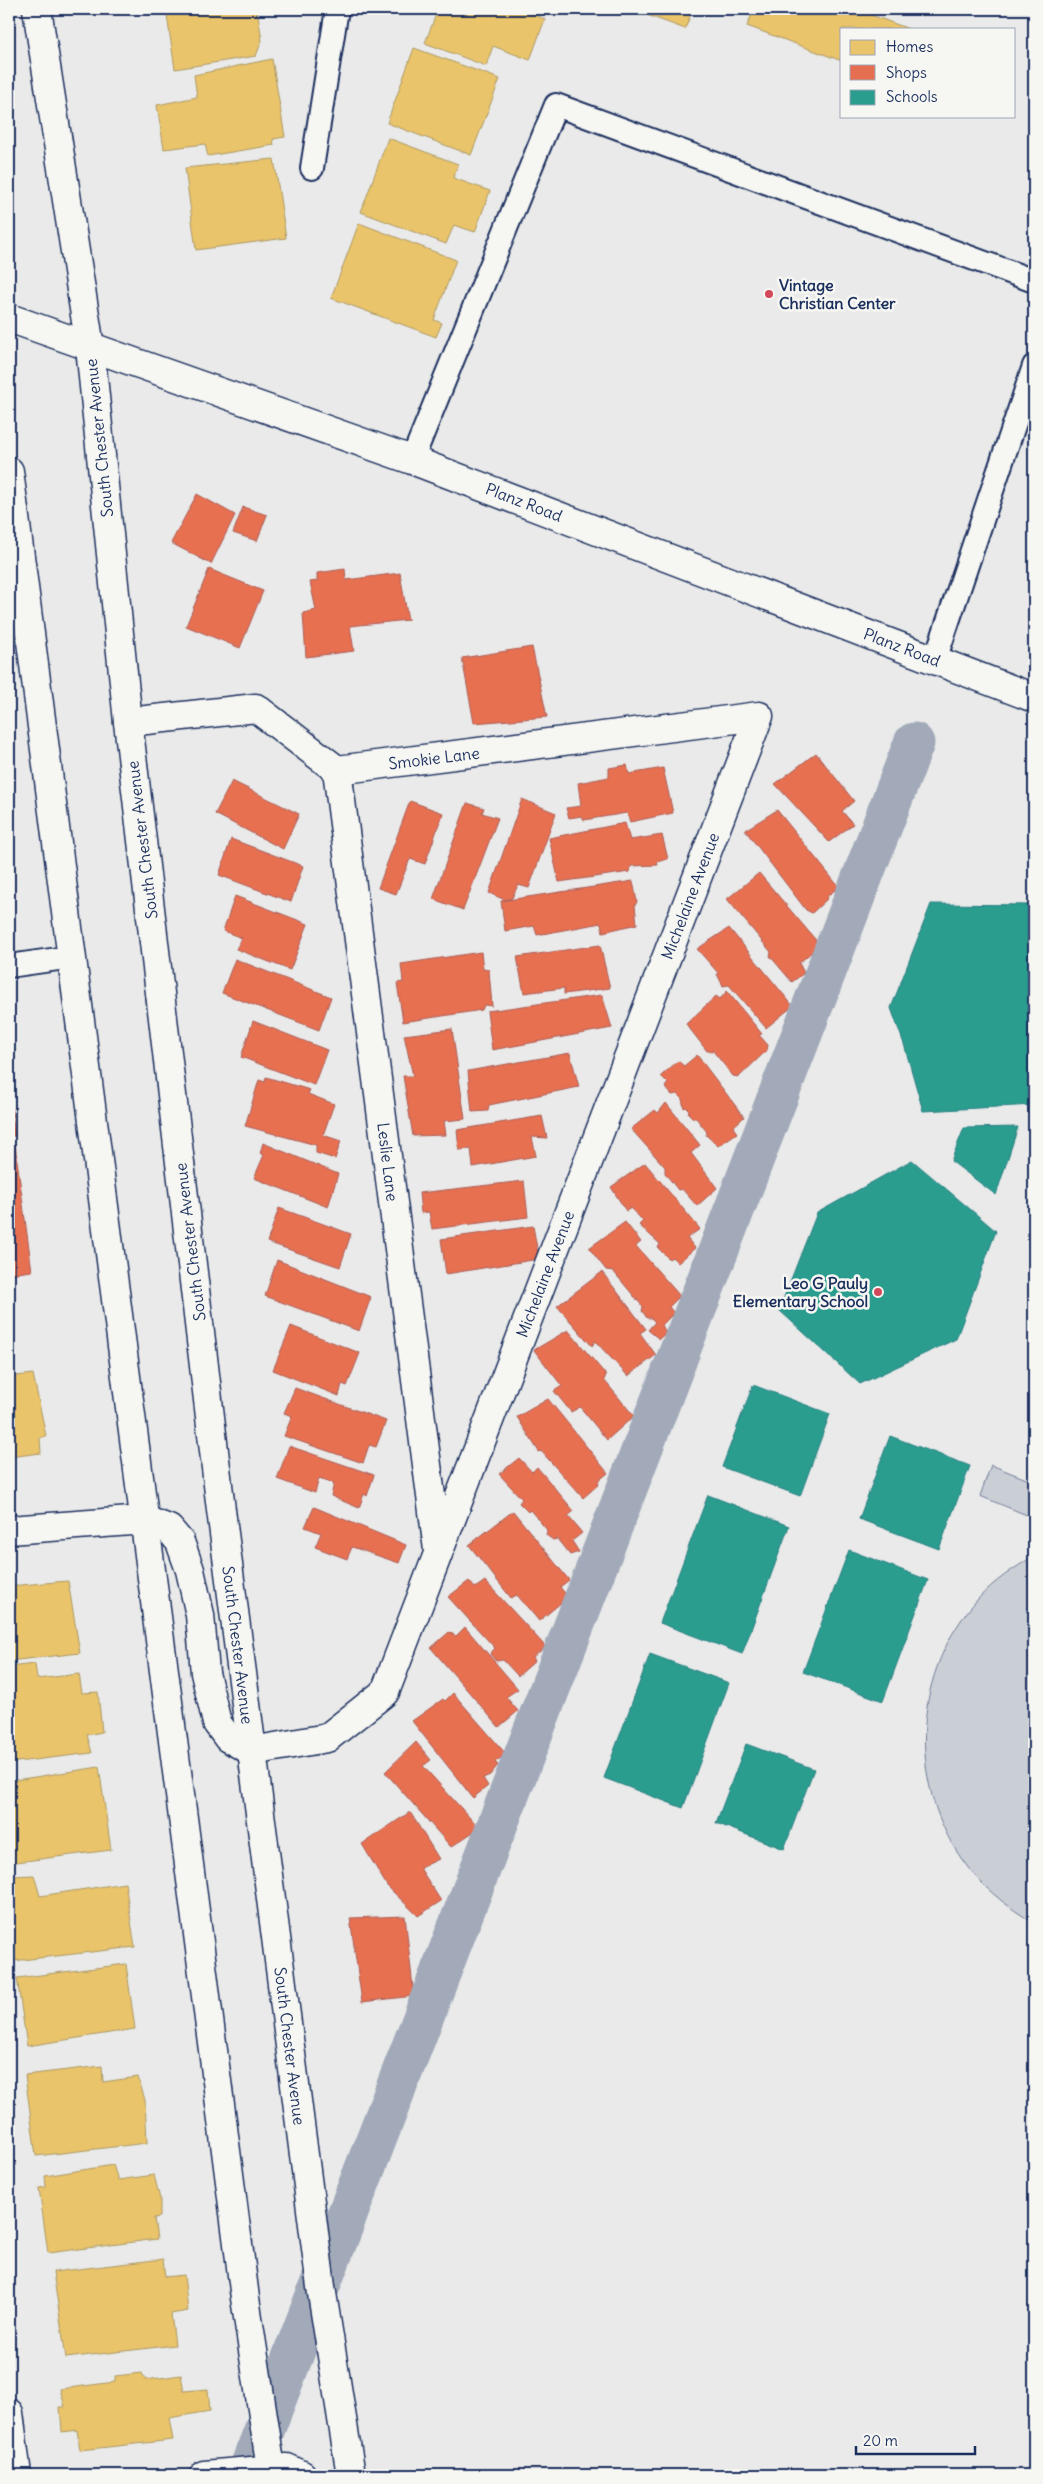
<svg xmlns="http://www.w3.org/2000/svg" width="1043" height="2484" font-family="Delius,sans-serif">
  <rect width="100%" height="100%" fill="#e9eae9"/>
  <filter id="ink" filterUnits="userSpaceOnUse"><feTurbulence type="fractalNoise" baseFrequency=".02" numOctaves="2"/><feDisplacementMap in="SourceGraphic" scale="10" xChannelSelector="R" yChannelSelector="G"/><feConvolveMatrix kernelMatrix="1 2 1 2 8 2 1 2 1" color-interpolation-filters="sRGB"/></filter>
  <g filter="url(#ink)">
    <g fill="#caced5" stroke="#727e9a">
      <polygon points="991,1465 1034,1482 1034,1518 980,1496"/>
      <path d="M1034,1556V1923C1006,1906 980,1886 961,1858C907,1780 913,1670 978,1599C994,1581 1014,1568 1034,1556Z"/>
    </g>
    <g fill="#e9c46a" stroke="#ab9766">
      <polygon points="166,9 257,9 262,40 256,56 175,69"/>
      <polygon points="438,9 517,9 545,19 530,60 493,46 486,66 425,43"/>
      <polygon points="631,9 693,9 685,29"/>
      <polygon points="754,9 855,9 909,29 842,29 842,61 747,26"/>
      <polygon points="1034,9 1034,29 1028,26"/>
      <polygon points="414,48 500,79 471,155 387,123"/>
      <polygon points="272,59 285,137 273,139 274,145 208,156 205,144 164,149 157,105 197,97 194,75"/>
      <polygon points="388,138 458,164 453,178 490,191 475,232 454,225 446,244 361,212"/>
      <polygon points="274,159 286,238 196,250 185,168"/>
      <polygon points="359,223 456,260 434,320 442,323 436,337 331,298"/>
      <polygon points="33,1374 46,1436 40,1438 41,1453 9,1457 9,1377"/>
      <polygon points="68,1581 80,1653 9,1661 9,1586"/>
      <polygon points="35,1664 37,1679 79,1674 82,1693 98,1692 102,1732 87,1735 92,1753 9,1763 9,1667"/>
      <polygon points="99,1767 111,1850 9,1863 9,1781"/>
      <polygon points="34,1875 40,1896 125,1883 135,1947 13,1961 9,1940 9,1876"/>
      <polygon points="126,1964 135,2029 27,2046 17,1978"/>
      <polygon points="102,2066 103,2082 138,2077 145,2100 147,2143 36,2156 25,2075"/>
      <polygon points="113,2165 118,2180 154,2175 160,2199 160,2217 154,2218 157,2239 48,2253 39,2188 46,2187 45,2176"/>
      <polygon points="163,2259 165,2277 184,2275 188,2311 171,2314 175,2345 66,2358 53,2272"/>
      <polygon points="142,2373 145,2380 181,2375 184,2391 208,2389 210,2411 169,2418 173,2440 80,2450 77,2430 62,2432 60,2407 65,2407 60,2389 115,2382 115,2376"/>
    </g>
    <g fill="#e76f51" stroke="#aa5c55">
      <polygon points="197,494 235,515 211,564 171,543"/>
      <polygon points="243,507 267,515 257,541 233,533"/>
      <polygon points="209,569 263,591 240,648 186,626"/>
      <polygon points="345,569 346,580 400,573 408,620 350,626 354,651 306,657 303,613 316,610 310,582 317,581 317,573"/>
      <polygon points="532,647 547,717 474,723 462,658"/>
      <polygon points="816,753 854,801 842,811 853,824 829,842 775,784"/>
      <polygon points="627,765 629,774 663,768 673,813 630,822 627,813 584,820 582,816 569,818 566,808 581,806 578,783 609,777 609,768"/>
      <polygon points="232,781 299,814 283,849 215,814"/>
      <polygon points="522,799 556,813 529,888 518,885 512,898 505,900 489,893"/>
      <polygon points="410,801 443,813 425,864 410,859 396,894 378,888"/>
      <polygon points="467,803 484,808 482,813 498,818 463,910 433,899"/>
      <polygon points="777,810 839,887 827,896 828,898 812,913 806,910 745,830"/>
      <polygon points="625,823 630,840 662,835 668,859 657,862 658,865 631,866 630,872 559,882 549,838"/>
      <polygon points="231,839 303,866 291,902 219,875"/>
      <polygon points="759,873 820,945 799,963 804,973 792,982 770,956 771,952 727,899"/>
      <polygon points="633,881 637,902 635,905 637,924 603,932 601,923 537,935 534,926 505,931 501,901"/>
      <polygon points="235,896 308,924 290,970 236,949 242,938 223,931"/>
      <polygon points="729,928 793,1006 766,1028 729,985 723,986 717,974 719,974 697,949"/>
      <polygon points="600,945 610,988 564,994 564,988 524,993 517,957"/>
      <polygon points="481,952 483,969 489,970 492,1006 484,1005 482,1010 403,1022 397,983 403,982 401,964"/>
      <polygon points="235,959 331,997 319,1030 222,993"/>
      <polygon points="727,991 762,1034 759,1035 768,1045 767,1050 739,1077 733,1076 713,1051 707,1051 686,1024 716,996 720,999"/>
      <polygon points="602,995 612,1028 492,1050 487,1011"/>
      <polygon points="253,1021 327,1050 314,1085 241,1057"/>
      <polygon points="452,1029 465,1119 444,1121 446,1135 413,1136 403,1076 413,1076 404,1035"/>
      <polygon points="570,1053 579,1087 489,1105 488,1111 472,1112 468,1071"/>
      <polygon points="697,1055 744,1117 733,1127 737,1133 718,1146 706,1135 707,1132 696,1118 693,1118 688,1113 689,1110 686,1107 684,1108 682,1099 677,1094 672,1095 665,1087 668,1083 661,1076 678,1061 684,1066"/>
      <polygon points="266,1077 310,1090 308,1094 334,1104 323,1135 341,1141 335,1159 316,1153 316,1145 245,1126 259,1080 265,1082"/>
      <polygon points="9,1088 15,1136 9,1136"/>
      <polygon points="666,1103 700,1145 691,1153 717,1188 697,1206 682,1189 678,1190 665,1173 665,1167 631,1129 655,1110 658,1113"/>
      <polygon points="542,1116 547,1138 532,1137 536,1156 473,1167 471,1149 459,1150 457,1130"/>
      <polygon points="263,1143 338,1174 328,1207 254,1178 264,1155 260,1153"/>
      <polygon points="15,1145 32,1271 9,1274 9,1146"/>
      <polygon points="645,1163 700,1229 687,1238 695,1248 678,1263 672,1257 669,1259 658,1248 660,1244 639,1225 643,1221 631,1208 626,1211 611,1187"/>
      <polygon points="524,1181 528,1217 432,1229 429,1212 421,1213 419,1193"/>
      <polygon points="279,1208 351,1234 340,1267 267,1242"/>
      <polygon points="625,1222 641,1242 636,1246 680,1296 669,1307 674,1313 662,1325 666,1333 659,1339 648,1330 655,1322 651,1318 647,1318 642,1311 643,1307 613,1271 606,1270 589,1248"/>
      <polygon points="533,1226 539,1259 446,1274 441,1239"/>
      <polygon points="277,1260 371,1297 359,1331 265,1296"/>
      <polygon points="602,1272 646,1329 640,1333 656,1355 628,1376 595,1341 592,1346 557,1306"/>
      <polygon points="291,1326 360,1353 347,1386 342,1384 339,1396 273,1370"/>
      <polygon points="568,1330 606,1375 604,1380 634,1416 607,1440 580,1407 571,1412 554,1391 562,1386 534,1350"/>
      <polygon points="295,1388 386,1421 376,1447 369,1445 363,1463 284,1436 292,1416 284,1413"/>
      <polygon points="548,1399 608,1473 598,1481 599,1484 583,1498 541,1451 539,1452 517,1417"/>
      <polygon points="289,1446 374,1475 367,1496 364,1494 359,1508 331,1496 334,1483 319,1478 315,1493 277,1479"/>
      <polygon points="519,1458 532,1472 537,1467 574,1511 568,1516 582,1533 572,1541 579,1552 570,1555 557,1539 553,1540 546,1535 547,1530 530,1510 528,1512 519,1503 522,1499 499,1474"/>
      <polygon points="314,1507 406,1545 399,1563 352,1547 347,1559 315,1547 321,1533 305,1527"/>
      <polygon points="513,1511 569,1580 560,1587 568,1597 539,1621 517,1595 511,1598 469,1545"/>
      <polygon points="469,1581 475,1588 485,1581 546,1647 533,1657 535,1661 518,1676 503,1660 496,1661 490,1654 495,1648 448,1597"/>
      <polygon points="465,1627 518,1689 506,1697 518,1711 499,1727 431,1648 449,1632 456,1636"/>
      <polygon points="453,1693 506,1754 495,1762 498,1765 490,1775 483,1778 488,1786 473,1798 412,1721 443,1699 445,1701"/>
      <polygon points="416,1742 431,1760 423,1766 479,1828 451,1847 385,1772"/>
      <polygon points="410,1812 439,1859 420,1868 441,1901 418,1916 387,1886 362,1844"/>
      <polygon points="405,1916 414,1996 362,2002 350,1918"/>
    </g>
    <g fill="#2a9d8f" stroke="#267c80">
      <polygon points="931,904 1034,905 1034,1105 923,1111 904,1044 891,1008"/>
      <polygon points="1018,1127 996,1195 951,1161 964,1128"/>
      <polygon points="912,1160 996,1231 956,1339 860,1384 779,1310 817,1213"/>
      <polygon points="753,1385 830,1414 800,1496 722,1467"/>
      <polygon points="890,1436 970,1466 939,1549 859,1519"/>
      <polygon points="708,1495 789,1526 742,1654 660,1623"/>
      <polygon points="849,1550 928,1580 883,1701 803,1672"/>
      <polygon points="650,1654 729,1683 683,1808 604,1778"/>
      <polygon points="746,1744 814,1769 784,1849 716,1823"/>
    </g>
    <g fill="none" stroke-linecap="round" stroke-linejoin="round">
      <polyline stroke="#a2aaba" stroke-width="41" points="247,2475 914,743"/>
      <g stroke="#1b2f5e" stroke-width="26">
        <g id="lane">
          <polyline points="312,168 337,9"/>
          <polyline points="412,460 556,105 1034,281"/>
          <polyline points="935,660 1034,366"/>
          <polyline points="9,966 72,957"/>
        </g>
      </g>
      <g stroke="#1b2f5e" stroke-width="31">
        <g id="street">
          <polyline points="337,770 438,1550"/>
          <polyline points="9,1530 145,1520 169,1529 180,1542 190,1570 200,1615 205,1673 217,1723 228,1738 252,1751 327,1738 385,1692 759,716 337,770 256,708 128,722"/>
          <polyline points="9,2413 17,2475"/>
          <polyline points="204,2475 287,2468 302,2475"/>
        </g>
      </g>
      <g stroke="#1b2f5e" stroke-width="31">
        <g id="secondary">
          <polyline points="37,9 90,347 128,722 221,1510 321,2287 351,2475"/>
          <polyline points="9,318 412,460 1034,698"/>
          <polyline points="9,471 245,2298 272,2475"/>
        </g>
      </g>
      <use href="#lane" stroke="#f6f6f2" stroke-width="22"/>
      <use href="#street" stroke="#f6f6f2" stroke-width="28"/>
      <use href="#secondary" stroke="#f6f6f2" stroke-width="28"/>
    </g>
  </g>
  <g fill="#d1495b" stroke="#f6f6f2" stroke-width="2">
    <circle cx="769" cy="294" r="5"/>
    <circle cx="878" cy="1292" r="5"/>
  </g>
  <g text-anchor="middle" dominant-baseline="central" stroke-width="5" stroke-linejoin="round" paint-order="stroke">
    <g font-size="16" font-weight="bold" fill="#1b2f5e" stroke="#f6f6f2" text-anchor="start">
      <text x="779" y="285">Vintage<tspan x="779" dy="18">Christian Center</tspan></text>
      <text x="868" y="1283" text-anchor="end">Leo G Pauly<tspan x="868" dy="18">Elementary School</tspan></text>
    </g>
    <g font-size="16" fill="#1b2f5e" stroke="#f6f6f2">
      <text transform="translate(99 438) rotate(-96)">South Chester Avenue</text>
      <text transform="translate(524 502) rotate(21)">Planz Road</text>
      <text transform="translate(902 647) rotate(21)">Planz Road</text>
      <text transform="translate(434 758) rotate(-7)">Smokie Lane</text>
      <text transform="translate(142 840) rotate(-97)">South Chester Avenue</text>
      <text transform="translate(690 896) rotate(-69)">Michelaine Avenue</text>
      <text transform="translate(388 1162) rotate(83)">Leslie Lane</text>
      <text transform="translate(190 1242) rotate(-97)">South Chester Avenue</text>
      <text transform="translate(545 1274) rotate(-69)">Michelaine Avenue</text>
      <text transform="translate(238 1645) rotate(83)">South Chester Avenue</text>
      <text transform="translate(290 2046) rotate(83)">South Chester Avenue</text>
    </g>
  </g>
  <rect width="1043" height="2484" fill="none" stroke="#f6f6f2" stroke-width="30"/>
  <rect x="15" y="15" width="1013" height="2454" fill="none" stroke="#1b2f5e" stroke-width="2" filter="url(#ink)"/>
  <rect x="840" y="28" width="175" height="90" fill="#f6f6f2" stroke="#9ea6b7"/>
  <rect x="850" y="40" width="25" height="15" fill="#e9c46a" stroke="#9ea6b7"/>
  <text x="886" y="52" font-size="15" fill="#1b2f5e">Homes</text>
  <rect x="850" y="65" width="25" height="15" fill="#e76f51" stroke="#9ea6b7"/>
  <text x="886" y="78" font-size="15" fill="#1b2f5e">Shops</text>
  <rect x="850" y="90" width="25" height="15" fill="#2a9d8f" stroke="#9ea6b7"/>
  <text x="886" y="102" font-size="15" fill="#1b2f5e">Schools</text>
  <path d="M856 2446v8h119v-8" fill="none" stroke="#1b2f5e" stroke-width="2.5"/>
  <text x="863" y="2446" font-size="15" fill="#1b2f5e" stroke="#f6f6f2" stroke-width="4" paint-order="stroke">20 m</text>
</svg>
